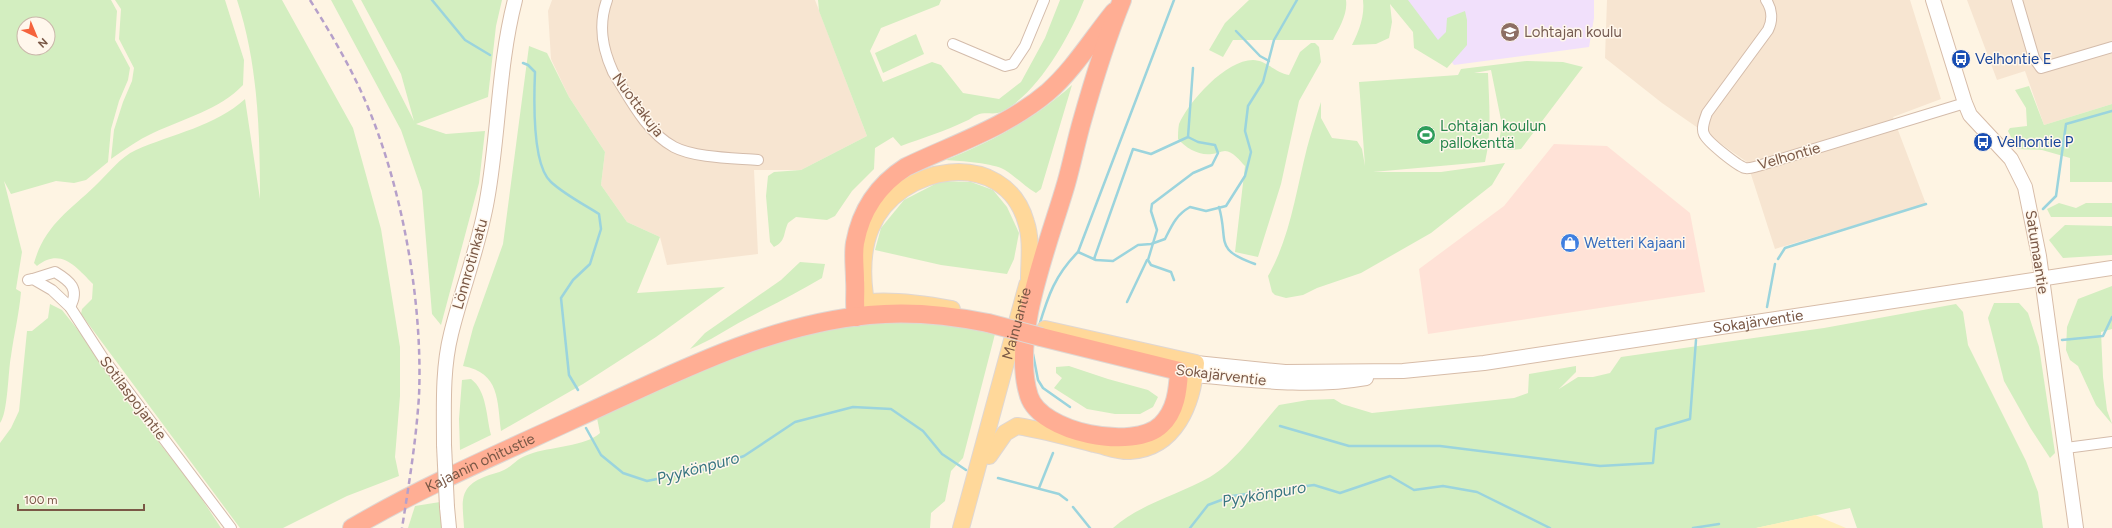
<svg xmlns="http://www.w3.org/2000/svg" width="2112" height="528" font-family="Figtree,sans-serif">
  <rect width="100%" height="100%" fill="#fef4e3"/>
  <g fill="#f7e5d1">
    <polygon points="552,0 815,0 867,136 801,170 754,170 758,254 667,265 660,237 627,222 601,185 605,152 569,97 551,59 548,11"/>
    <polygon points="1607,0 1910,0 1941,99 1893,117 1926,204 1775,249 1747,162 1662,103 1605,58"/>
    <polygon points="1967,0 2112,0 2112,104 2044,125 2025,71 1997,80"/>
  </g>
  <polygon fill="#ffe2d7" points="1554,144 1607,146 1690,213 1705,292 1428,334 1419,269 1504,206"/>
  <polygon fill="#f1e0fb" points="1405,0 1594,0 1594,18 1589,47 1454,65"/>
  <g fill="#d3eec0" fill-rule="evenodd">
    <path d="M0,0H111L117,11L115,40L130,68L128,80L119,101L111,129L108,162L86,180L74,183L56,181L11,194L4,181L22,252L16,289L21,292C19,315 14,334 11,356C8,371 8,413 0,423ZM24,24H48V48H24Z"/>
    <path d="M115,0H225L244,60L243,85C219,110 185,118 153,133C138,140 125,149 111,159L114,130L123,102L132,81L134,68L119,39L121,9Z"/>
    <path d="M237,0H282L353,128L381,229L400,347V396L395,457L399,476L347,496L283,528H240L81,314L82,309L92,299L93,284C76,267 61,247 37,266L34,263C45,225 69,211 95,186C108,174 120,157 136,150C172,134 216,126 245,99L260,199C260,133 258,63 237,0Z"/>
    <polygon points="331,0 352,0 414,121 401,74 361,0 502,0 496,26 488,97 416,124 446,134 485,131 479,183 441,325 432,314 422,191 401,130"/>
    <path d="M818,0H941L939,5L881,28L870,51L883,82L932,62L941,65L963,93L999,99L1021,82L1045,38L1060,0H1084C1070,36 1038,93 1003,111C994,116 986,111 977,115C973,116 970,120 966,121C946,131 922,138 901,146L893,137L875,148L874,169L852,191L835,216L827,220L796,217L788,223C783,234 786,241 774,247L770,242L766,196L768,176L774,172L801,170L867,136L819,11Z"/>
    <path d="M1249,0H1346C1348,14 1339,28 1333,40H1233L1223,57L1209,50L1225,23Z"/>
    <path d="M1363,0H1408L1438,40L1446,32L1447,18L1465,11L1467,20V45L1447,68L1414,48L1413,32L1390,4L1392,22L1389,38L1376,44L1352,45C1359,31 1365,16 1363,0Z"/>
    <polygon points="916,34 924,54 883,73 875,53"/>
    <path d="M1311,43H1315L1319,47L1321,62L1299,101L1281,184L1258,257L1235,252L1245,166C1240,161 1233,151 1225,151C1221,151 1216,154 1212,154C1199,156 1186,148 1178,139C1178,135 1178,129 1179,124C1189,101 1226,60 1253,60C1266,60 1276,73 1289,75L1300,52Z"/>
    <path d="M529,46L547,53L569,97L605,152L601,185L627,222L660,237L637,293L725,287L656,337L583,384L501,431C497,400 500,373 463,366L473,328L503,244Z"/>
    <path d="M1527,61L1563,62L1583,67L1521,149L1510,150L1498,147L1502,125L1491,70L1474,73H1488C1489,102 1492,133 1485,162L1373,172H1441L1505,163L1492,185L1431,233L1361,273L1317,288L1303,295L1286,298L1275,295L1272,292L1268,276C1290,238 1296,191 1307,148C1311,133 1316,117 1321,102V118L1332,138L1357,141L1362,149L1365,166L1359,82L1458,75L1461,69Z"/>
    <path d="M1072,85L1041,189L1036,193C1024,186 1016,177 1005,170C994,163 960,161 946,160C993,141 1034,119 1072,85Z"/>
    <polygon points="2029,86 2044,125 2112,104 2112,182 2070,182 2070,158 2042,150 2017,149 2008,131 2010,128 2027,126 2026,108 2015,90"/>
    <polygon points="941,181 971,182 993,190 1007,207 1019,233 1014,259 1007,274 941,265 875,250 881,228 904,200"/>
    <polygon points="2059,203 2076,208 2086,203 2112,203 2112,217 2051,217 2047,209"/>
    <polygon points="2065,225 2112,226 2112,255 2063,258 2049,240"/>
    <path d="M800,262L825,264L822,278C797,293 772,305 746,319C727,329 710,341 690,349L705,333L781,280Z"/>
    <polygon points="2112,286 2112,329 2101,332 2103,377 2107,410 2112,424 2096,405 2078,366 2070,360 2066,350 2067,327 2078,299"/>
    <polygon points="1994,303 2019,303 2028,313 2039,347 2055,453 2050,458 2031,429 2004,381 1988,318"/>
    <polygon points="50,304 62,310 94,350 126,400 196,490 221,528 0,528 0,443 11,428 19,411 27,331 32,331 48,318"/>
    <path d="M1956,304L1963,312L1968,345L2026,461L2038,492L2043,528H1857L1850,508L1756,528H1113C1140,504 1178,495 1210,477C1236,462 1259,427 1279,405L1308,400L1334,399L1342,404L1372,413L1514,398L1528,393L1529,374L1576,366V372L1559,389L1578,377H1593L1610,373L1621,357L1824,328Z"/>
    <path d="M883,319L972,325L995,334L963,458L951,471L945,501L931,513L930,528H464C463,504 457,488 484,477C491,474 498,473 504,470C514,465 517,458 530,454C549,447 587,446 600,433L597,418L740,354L823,328Z"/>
    <polygon points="1069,366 1108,379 1148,390 1158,397 1153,407 1140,414 1115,414 1087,409 1054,388 1062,378 1056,373 1056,367"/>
    <path d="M471,379C487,391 486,416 491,435L460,450L459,419L462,380Z"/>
    <polygon points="440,502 442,528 408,528 415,506"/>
  </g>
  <polygon fill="#ffefbd" points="1815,515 1846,528 1756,528"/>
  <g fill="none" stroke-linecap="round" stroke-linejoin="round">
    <g stroke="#9bd4dd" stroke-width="2.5">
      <polyline points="432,0 465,40 490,55"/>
      <polyline points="1236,31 1260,56 1269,61"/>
      <path d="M523,63L528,65L535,72C534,96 532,165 551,182C564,194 583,204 599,214L601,229L590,264L573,280L561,298L569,375L578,390"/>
      <path d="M1219,207C1229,242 1213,249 1255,264"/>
      <polyline points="2043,209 2056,196 2066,124 2112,111"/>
      <path d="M1078,252L1096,260L1113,261L1138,245L1151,244L1165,239C1172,225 1176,215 1190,207L1206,211L1226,206L1245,176L1251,152L1245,131L1248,106L1263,82L1274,40L1297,0"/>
      <polyline points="1094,259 1133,149 1151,154 1188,137 1193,68"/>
      <polyline points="1778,259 1785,248 1926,204"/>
      <polyline points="1174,280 1171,272 1151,265 1148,260 1157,230 1151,211 1152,204 1193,173 1212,165 1218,153 1215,145 1198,142 1188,137"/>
      <polyline points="1127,302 1147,260"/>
      <polyline points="1767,307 1775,264"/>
      <path d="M1039,326C1048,296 1055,275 1078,252L1174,0"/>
      <polyline points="2062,340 2103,336 2112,317"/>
      <polyline points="1033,354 1038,380 1043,388 1070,407"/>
      <polyline points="1280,426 1349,446 1440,446 1600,466 1653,463 1656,429 1690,419 1696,340"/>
      <polyline points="586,428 601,455 623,473 647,481 706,469 744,456 795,422 853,407 891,409 923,431 942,454 966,470"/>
      <polyline points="998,478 1059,494 1067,500"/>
      <polyline points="1039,488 1053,453"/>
      <polyline points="1073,507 1090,528"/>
      <polyline points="1190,528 1208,505 1232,496 1314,485 1340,493 1390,476 1414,490 1443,486 1477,492 1550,528"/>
      <polyline points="1693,528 1719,524"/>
    </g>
    <g stroke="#d4bcab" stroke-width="12">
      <g id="street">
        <path d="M607,0C598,25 602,48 613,72C629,97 646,132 674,147C695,158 734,158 758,160"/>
        <path d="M1766,0C1772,9 1773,20 1768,30L1707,113C1705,119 1701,128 1704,134C1707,142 1738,166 1745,168C1749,169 1754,167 1758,166L1965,103"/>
        <polyline points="2017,0 2034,58 2041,68 2112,47"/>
        <polyline points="953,44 1005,66 1013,64 1025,46 1044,0"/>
        <path d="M33,279L55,272C70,281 80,289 70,307"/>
        <polyline points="28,280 33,279 52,290 70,307 103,358 231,528"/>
        <polyline points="2066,448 2112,442"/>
      </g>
    </g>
    <g stroke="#d7bca8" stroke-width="16">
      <g id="secondary">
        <polyline points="1933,0 1965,103 1970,115 2011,159 2025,187 2039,256 2076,528"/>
        <path id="s1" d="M1196,363L1285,372L1403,371L1484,363L2112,268"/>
        <path d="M1184,372L1195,375C1252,380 1309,388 1366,378"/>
        <path d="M444,445C444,408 442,370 451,334C462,289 479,246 487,200C499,134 498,66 515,0"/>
        <polyline points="447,507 449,528"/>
      </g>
    </g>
    <g stroke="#dfd7d3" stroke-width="18">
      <g id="primary">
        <path d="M856,304C883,298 925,304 952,309"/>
        <path d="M869,315C862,288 860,254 871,228C897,164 1004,146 1026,222C1032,240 1029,260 1029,279"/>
        <path d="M989,456L1005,433L1017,426C1043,430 1068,437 1094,444C1105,446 1119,452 1130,451C1176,448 1193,403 1196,363L1045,329"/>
        <path id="s2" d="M961,528L1027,285"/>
      </g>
    </g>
    <g stroke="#dfd7d3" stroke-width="20">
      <g id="highway">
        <path d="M856,317C854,304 856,292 855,280C855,268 853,255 855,243C861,210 878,185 906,167C954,144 1007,127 1048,92C1074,69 1092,39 1114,12"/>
        <path d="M1041,337L1179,371C1178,390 1176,411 1161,425C1134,451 1041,433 1029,396C1010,337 1049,243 1066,184C1072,163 1076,142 1082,121C1093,82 1107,37 1122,0"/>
        <path id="s3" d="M352,528C422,487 496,455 570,421C665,378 763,325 869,315C909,311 949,315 988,323"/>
      </g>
    </g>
    <use href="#street" stroke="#fff" stroke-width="10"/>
    <use href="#secondary" stroke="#fff" stroke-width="14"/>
    <use href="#primary" stroke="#ffd89a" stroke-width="16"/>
    <use href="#highway" stroke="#ffae94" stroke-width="18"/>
    <path stroke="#b6a0ca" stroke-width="2.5" stroke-dasharray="6 4" stroke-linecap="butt" d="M310,0C330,32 349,64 364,98C402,184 423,302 419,396C416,441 409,484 402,528"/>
    <g stroke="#d7bca8" stroke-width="16" stroke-linecap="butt">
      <polyline id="secondary-bridge" points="444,445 447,507"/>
    </g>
    <g stroke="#dfd7d3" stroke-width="20" stroke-linecap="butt">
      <polyline id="highway-bridge" points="988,323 1041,337"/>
    </g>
    <use href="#secondary-bridge" stroke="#fff" stroke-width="14"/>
    <use href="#highway-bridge" stroke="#ffae94" stroke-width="18"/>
  </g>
  <defs>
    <g id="school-disc" transform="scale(1)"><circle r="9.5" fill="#8d6e63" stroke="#fff7ec"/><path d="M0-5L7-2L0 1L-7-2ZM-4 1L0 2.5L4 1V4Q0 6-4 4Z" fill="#fff"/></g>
    <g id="bus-disc" transform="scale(1)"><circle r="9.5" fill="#1a4fb4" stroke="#fff7ec"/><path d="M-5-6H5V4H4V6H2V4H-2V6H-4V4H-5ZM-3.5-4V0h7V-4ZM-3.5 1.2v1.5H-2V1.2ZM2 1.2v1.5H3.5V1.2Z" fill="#fff"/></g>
    <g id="stadium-disc" transform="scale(1)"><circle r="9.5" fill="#2e9e5b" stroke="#fff7ec"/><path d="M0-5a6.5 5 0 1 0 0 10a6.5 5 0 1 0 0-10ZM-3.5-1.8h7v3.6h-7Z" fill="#fff"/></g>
    <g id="shop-disc" transform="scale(1)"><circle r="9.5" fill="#3f7fe0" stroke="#fff7ec"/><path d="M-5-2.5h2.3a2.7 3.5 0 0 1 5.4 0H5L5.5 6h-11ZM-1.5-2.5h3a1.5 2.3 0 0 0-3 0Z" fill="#fff"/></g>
  </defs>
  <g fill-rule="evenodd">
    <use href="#school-disc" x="1510" y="32"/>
    <use href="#bus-disc" x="1961" y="59"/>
    <use href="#stadium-disc" x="1426" y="135"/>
    <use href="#bus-disc" x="1983" y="142"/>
    <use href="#shop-disc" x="1570" y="243"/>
  </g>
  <g text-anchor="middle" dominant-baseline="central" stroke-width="3" stroke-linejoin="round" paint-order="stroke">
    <g font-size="15" fill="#785e54" stroke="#fff7ec" text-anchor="start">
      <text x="1524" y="32">Lohtajan koulu</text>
    </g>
    <g font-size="15" fill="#164399" stroke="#fff7ec" text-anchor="start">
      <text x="1975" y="59">Velhontie E</text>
      <text x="1997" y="142">Velhontie P</text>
    </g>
    <g font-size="15" fill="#7a5846" stroke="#fff7ec">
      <text transform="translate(638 105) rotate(53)">Nuottakuja</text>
      <text transform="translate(1789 156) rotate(-16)">Velhontie</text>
      <text transform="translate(2037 252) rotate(81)">Satumaantie</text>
      <text transform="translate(470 264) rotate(-74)">Lönnrotinkatu</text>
      <text stroke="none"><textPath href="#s1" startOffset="566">Sokajärventie</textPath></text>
      <text stroke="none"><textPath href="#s2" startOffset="212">Mainuantie</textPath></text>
      <text transform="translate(1221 375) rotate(7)">Sokajärventie</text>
      <text transform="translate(133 398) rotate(53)">Sotilaspojantie</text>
      <text stroke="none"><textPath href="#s3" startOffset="144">Kajaanin ohitustie</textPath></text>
    </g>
    <g font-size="15" fill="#27864d" stroke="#fff7ec" text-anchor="start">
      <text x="1440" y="126">Lohtajan koulun<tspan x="1440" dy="17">pallokenttä</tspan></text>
    </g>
    <g font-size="15" fill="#366cbe" stroke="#fff7ec" text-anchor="start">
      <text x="1584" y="243">Wetteri Kajaani</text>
    </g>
    <g font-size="16" font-style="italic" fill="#387681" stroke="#fff7ec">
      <text transform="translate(698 468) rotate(-15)">Pyykönpuro</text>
      <text transform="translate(1264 494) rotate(-10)">Pyykönpuro</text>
    </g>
  </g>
  <g transform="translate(36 36) rotate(136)"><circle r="19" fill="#fff7ec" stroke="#cab7aa"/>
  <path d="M0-3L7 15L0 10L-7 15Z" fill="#f5633c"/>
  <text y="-6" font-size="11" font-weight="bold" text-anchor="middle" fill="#7a5846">N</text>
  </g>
  <path d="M18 504v6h126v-6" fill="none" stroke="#7a5846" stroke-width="2"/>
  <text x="24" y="504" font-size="12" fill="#7a5846" stroke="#fff7ec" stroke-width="3" paint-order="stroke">100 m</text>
</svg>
